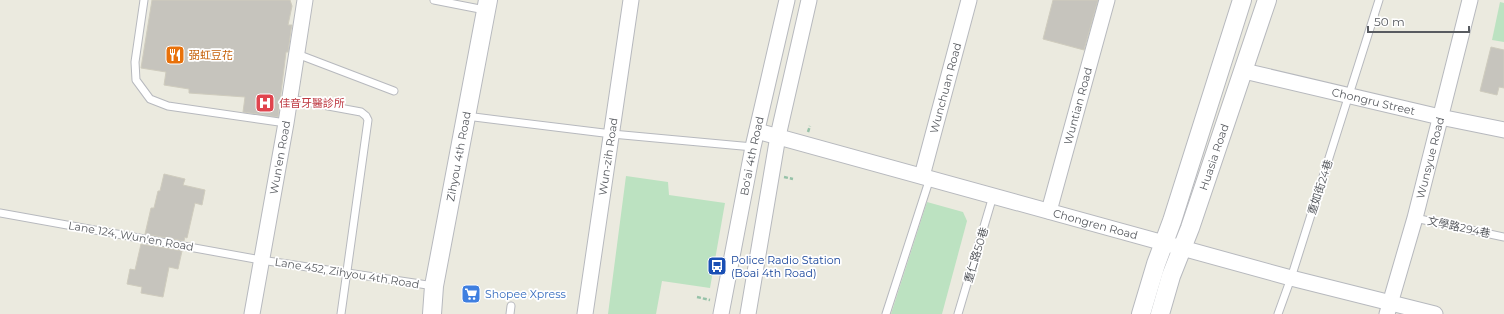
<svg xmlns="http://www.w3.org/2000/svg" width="1504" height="314" font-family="Montserrat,'Noto Sans TC',sans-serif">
  <rect width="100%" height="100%" fill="#ebeadf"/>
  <g fill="#bce2c1">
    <polygon points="1500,2 1504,3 1504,42 1492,40"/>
    <polygon points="626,176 668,182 669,195 725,203 710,288 662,281 656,314 608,314"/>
    <polygon points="927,202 963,212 967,221 942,314 891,314"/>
  </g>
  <g fill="#c6c4bd" stroke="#cfccbe">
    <polygon points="152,0 290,0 292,6 288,25 292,25 291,30 288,52 286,52 278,117 243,112 245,97 189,93 189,89 164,85 166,72 141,68"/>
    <polygon points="1053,0 1098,0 1084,50 1043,39"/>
    <polygon points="1491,47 1504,50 1504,88 1499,87 1497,95 1480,91"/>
    <polygon points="164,174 185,179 183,185 205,190 202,205 195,203 187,238 185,237 184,241 145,234 151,208 154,208 158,191 160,191"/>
    <polygon points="141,244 182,251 178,269 169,267 163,297 141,293 142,287 127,284 130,269 135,270"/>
  </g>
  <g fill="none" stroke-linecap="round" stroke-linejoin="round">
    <g stroke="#b7b9be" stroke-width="9">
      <g id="service">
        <polyline points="144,0 135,62 136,80 150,99 168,106 286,123"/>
        <polyline points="434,0 485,10"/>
        <polyline points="297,54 394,91"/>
        <polyline points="290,99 361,112 366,116 368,120 341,314"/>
        <polyline points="466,116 612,134 753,147"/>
        <polyline points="0,213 261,260 434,286"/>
        <polyline points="1415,218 1504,237"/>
        <polyline points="510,314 511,306"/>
        <polyline points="886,314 930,178"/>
        <polyline points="958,314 993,196"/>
        <polyline points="1278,314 1291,278 1379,0"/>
      </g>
    </g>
    <g stroke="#b7b9be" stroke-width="17">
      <g id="minor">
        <path id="s1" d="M1244,71L1440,117L1504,130"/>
        <path id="s2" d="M757,131L1291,278L1435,314"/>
        <path id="s3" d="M922,176L969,0"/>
        <path id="s4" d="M1049,211L1107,0"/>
        <path id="s5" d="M252,314L286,123L305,0"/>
        <path id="s6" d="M585,314L631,0"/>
        <path id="s7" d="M721,314L753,147L787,0"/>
        <polyline points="748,314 778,136 809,0"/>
        <path id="s8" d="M1387,314L1415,218L1470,0"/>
      </g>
    </g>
    <g stroke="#b7b9be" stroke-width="20">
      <g id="tertiary">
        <path id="s9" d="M432,314L434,286L488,0"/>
        <polyline points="1141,314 1156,264 1172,221 1242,0"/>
        <path id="s10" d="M1160,314L1171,276L1190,228L1267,0"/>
      </g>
    </g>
    <g stroke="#96c2a8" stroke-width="2.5" stroke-dasharray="4 2" stroke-linecap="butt">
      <polyline points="808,132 810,126"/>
      <polyline points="784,177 793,179"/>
      <polyline points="697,297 710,300"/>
    </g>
    <use href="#service" stroke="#fff" stroke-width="7"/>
    <use href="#minor" stroke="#fff" stroke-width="15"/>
    <use href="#tertiary" stroke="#fff" stroke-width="18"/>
  </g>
  <defs>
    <g id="restaurant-square" transform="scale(1)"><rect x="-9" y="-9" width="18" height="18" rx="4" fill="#e8710a" stroke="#fff"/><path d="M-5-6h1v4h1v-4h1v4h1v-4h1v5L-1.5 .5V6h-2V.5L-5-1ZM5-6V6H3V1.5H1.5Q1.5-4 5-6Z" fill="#fff"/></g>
    <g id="hospital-square" transform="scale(1)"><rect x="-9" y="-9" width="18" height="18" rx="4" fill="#e0444e" stroke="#fff"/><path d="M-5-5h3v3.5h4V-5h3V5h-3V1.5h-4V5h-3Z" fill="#fff"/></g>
    <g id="bus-square" transform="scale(1)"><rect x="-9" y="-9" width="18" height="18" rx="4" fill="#1a4fb4" stroke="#fff"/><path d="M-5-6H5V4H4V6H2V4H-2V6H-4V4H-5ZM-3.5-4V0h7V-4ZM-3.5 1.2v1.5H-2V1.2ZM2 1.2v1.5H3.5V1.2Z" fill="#fff"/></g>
    <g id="supermarket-square" transform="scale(1)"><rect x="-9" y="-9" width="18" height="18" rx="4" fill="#3f7fe0" stroke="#fff"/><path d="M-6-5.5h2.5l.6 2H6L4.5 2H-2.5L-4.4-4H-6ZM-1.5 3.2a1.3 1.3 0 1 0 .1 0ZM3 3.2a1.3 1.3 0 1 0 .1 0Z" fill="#fff"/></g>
  </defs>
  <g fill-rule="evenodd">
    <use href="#restaurant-square" x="175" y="55"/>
    <use href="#hospital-square" x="265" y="103"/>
    <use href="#bus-square" x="717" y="266"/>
    <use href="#supermarket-square" x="471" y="294"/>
  </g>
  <g text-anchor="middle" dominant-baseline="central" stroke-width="3.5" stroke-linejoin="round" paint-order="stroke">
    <g font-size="11" fill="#c56008" stroke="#fff" text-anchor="start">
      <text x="189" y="55">弼虹豆花</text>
    </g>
    <g font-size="11" fill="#585b60" stroke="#fff">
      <text stroke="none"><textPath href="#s3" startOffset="91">Wunchuan Road</textPath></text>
      <text stroke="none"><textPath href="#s1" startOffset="133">Chongru Street</textPath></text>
      <text stroke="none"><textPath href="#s4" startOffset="109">Wuntian Road</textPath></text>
      <text stroke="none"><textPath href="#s5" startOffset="159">Wun'en Road</textPath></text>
      <text stroke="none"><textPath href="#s9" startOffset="160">Zihyou 4th Road</textPath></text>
      <text stroke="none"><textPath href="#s6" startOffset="159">Wun-zih Road</textPath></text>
      <text stroke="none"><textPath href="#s7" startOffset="161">Bo'ai 4th Road</textPath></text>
      <text stroke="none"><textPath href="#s10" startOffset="166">Huasia Road</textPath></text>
      <text stroke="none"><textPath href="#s8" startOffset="162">Wunsyue Road</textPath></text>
      <text transform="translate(1320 187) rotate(-72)">重如街24巷</text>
      <text stroke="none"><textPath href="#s2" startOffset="351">Chongren Road</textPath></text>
      <text transform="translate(1459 227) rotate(12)">文學路294巷</text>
      <text transform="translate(131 236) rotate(10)">Lane 124, Wun'en Road</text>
      <text transform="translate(976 255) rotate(-73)">重仁路50巷</text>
      <text transform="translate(347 273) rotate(9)">Lane 452, Zihyou 4th Road</text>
    </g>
    <g font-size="11" fill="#be3a42" stroke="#fff" text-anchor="start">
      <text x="279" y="103">佳音牙醫診所</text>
    </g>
    <g font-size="11" fill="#164399" stroke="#fff" text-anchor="start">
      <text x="731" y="260">Police Radio Station<tspan x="731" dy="13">(Boai 4th Road)</tspan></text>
    </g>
    <g font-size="11" fill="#366cbe" stroke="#fff" text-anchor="start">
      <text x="485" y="294">Shopee Xpress</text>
    </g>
  </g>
  <path d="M1368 26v6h101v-6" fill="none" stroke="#585b60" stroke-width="2"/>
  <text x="1374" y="26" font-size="12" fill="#585b60" stroke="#ffffff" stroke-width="3" paint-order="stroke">50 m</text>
</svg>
